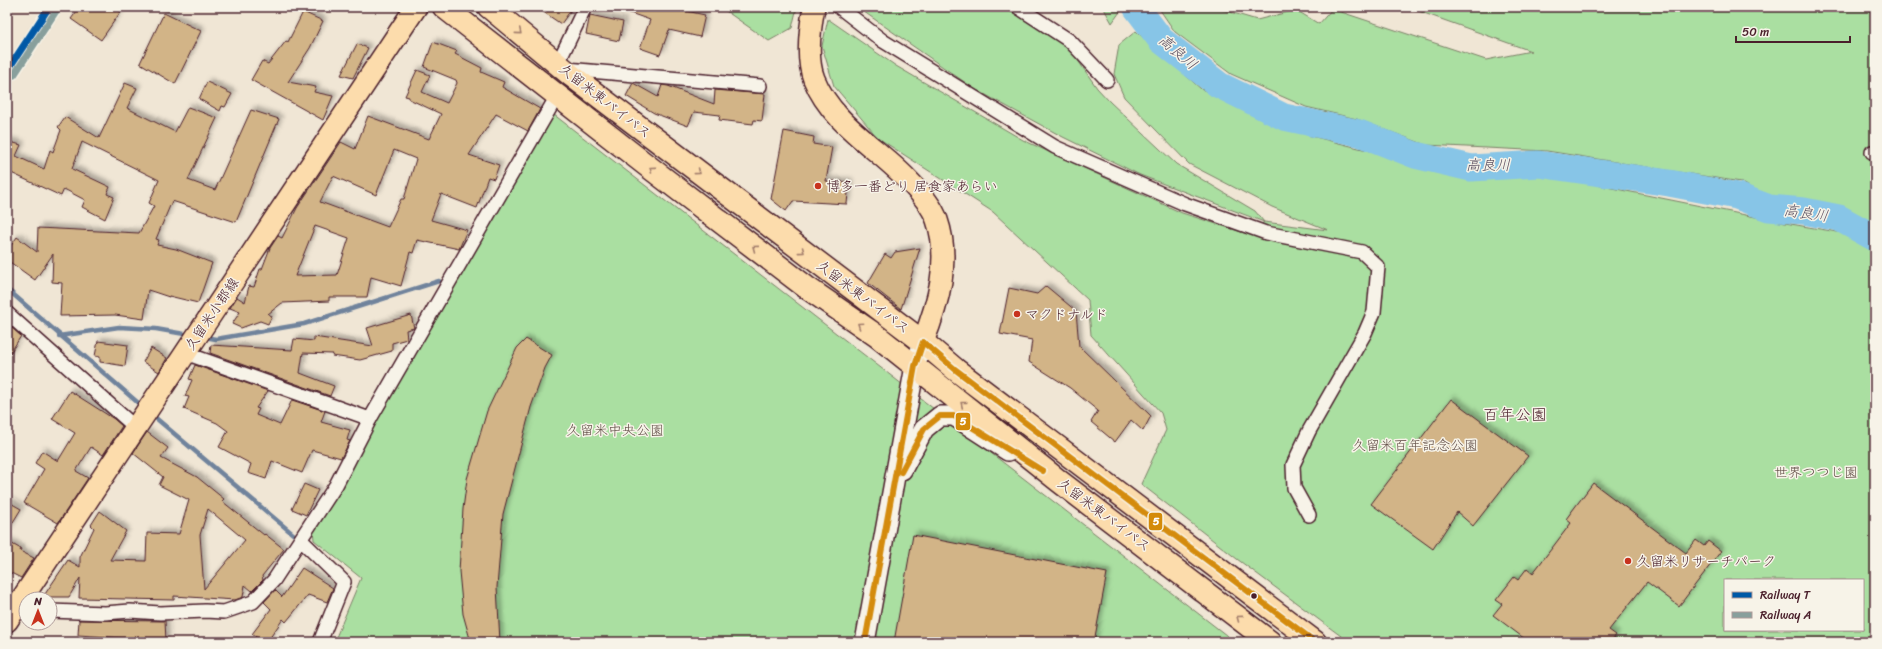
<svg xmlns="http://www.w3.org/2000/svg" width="1882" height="649" font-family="Sriracha,'Klee One',sans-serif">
  <defs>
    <filter id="shadow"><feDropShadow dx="3.5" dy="-3.5" stdDeviation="2" flood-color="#0004"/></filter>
  </defs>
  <rect width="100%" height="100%" fill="#f0e6d5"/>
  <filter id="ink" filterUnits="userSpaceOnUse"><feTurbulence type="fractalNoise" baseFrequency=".025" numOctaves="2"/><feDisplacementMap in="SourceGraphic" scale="8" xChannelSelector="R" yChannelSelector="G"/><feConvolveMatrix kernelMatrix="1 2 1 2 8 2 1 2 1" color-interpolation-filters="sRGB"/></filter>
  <g filter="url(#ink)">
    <g fill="#aadfa1" stroke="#7a7f66" fill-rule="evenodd">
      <polygon points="720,7 797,7 792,28 769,41"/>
      <path d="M857,7H1007L1068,46L1097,88L1110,102L1176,164L1255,211L1264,222L1328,230L1272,207L1189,164L1124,97L1114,74L1119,45L1136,31L1201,89L1307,135L1474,177L1542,174L1785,223L1843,233L1875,251V642H1349L1237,559L1141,484L1166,430L1161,413L1091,335L1088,300L993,212L878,138L834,86L822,46L828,19L896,66L1023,140L1182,213L1248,234L1264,222L1140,175L1063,137L973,88ZM1725,580H1863V630H1725Z"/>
      <polygon points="1103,7 1121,7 1122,9 1112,23"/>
      <polygon points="1158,7 1213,7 1257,20 1296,10 1319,24 1332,9 1486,60 1531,51 1407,7 1875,7 1875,225 1828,207 1772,200 1741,182 1547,151 1426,145 1357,119 1306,107 1231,74 1175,32"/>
      <polygon points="553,114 1235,642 334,642 361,578 314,540 313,529"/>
    </g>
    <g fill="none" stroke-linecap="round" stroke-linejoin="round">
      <g stroke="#6f839c" stroke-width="4.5">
        <polyline points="7,289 144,408"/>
        <polyline points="59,336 119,327 156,329 190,335"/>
        <polyline points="204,337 216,339 304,324 439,281"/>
        <polyline points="151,414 293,534"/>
      </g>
      <polyline stroke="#87c5e7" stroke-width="27" points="1136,7 1161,40 1219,85 1284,117 1359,133 1415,155 1471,168 1538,164 1669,183 1737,196 1769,208 1804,211 1839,218 1875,238"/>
    </g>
    <g fill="#d2b487" stroke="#4a1f2b" fill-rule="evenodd" filter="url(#shadow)">
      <polygon points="80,7 124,7 101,40 71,19"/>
      <polygon points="536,7 573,7 561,24"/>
      <polygon points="619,7 678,7 677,9 705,15 700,37 669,30 660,55 640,48 650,20 619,9"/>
      <polygon points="303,12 323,21 310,48 288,82 316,87 314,92 333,96 323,120 251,80 262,61 268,64 286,41 288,42"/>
      <polygon points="164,13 201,31 175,84 140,63"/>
      <polygon points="590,15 623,22 619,41 586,34"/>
      <path d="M433,42L457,51L455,54L482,68L481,72L504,82L502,87L540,109L528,131L496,114L469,155L499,165L494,179L488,177L477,208L441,194L431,220L467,230L459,249L417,240L413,253L410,252L401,286L371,277L367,297H329V301L282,303L268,314L272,316L268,324L260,321L241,328L232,324L240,312L230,308L237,297L245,302L249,286L254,287L260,269H262L270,248L278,236L282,238L297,208L341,142L355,149L368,116L429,139L441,114L409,99V97L405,96L417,70L430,75L422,92L447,103L457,83L456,80L424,67ZM394,150L416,159L404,199H401L388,227L320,202L333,176L376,195ZM315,226L349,238L337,275L295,276Z"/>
      <polygon points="357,44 368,48 353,78 341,75"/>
      <polygon points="207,82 232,94 225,107 222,106 220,111 199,99"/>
      <polygon points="125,83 137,88 127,108 175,132 188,107 217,118 188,180 215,190 251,110 279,119 236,222 172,201 156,239 159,240 157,245 176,249 212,263 198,303 169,296 169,297 148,290 144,319 115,315 60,316 62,283 52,282 53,254 35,280 7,260 7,251 17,237 37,252 38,228 139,233 154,206 149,203 159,180 82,142 72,169 110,187 107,194 114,197 105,219 82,207 85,200 64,189 61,196 9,172 7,176 7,141 21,145 16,156 44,169 50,150 53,152 61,130 58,127 65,117 99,138"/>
      <polygon points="633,83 658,97 662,85 668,86 714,104 715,90 765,94 762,121 754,120 753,124 719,120 720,115 694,112 688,126 654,113 626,96"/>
      <polygon points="784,131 814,137 813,144 832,147 826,181 849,182 847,204 793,201 786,211 771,199"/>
      <polygon points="920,248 901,309 868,283 885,254 891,258 895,252"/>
      <polygon points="1046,286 1076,311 1079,346 1151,416 1143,431 1131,420 1115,442 1091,422 1098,411 1070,388 1029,362 1032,340 1000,334 1009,288 1037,294"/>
      <polygon points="411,315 414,328 406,330 407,339 392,343 392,351 360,360 332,356 333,354 303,353 300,373 334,386 330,396 210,353 211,345 292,350 294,339 314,341 314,337 373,346 367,328"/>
      <polygon points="7,327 12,328 21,336 7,358"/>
      <polygon points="526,339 552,355 545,368 531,407 503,514 497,587 500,642 470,639 463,614 459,571 463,509 467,479 487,411 517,348"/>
      <polygon points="98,341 128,345 125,366 100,362 100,357 95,356"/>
      <polygon points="151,348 167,358 159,372 143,362"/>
      <polygon points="195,365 268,391 256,408 259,409 256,415 280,425 292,400 325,411 321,422 350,430 347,440 350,441 341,458 312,450 302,473 272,461 266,479 248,473 251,464 219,447 228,431 217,423 184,409 189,397 185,396 192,380 189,379"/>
      <polygon points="70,391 114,419 122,426 103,455 91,447 76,471 88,478 58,523 24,503 44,469 35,463 42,451 58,461 75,433 52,419"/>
      <polygon points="1451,399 1528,456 1473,526 1457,512 1433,549 1371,504"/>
      <path d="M147,432L168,448L161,458L197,477L224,499L222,501L264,535L265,534L284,549L262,576L263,580L252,591L245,585L243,597L235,600L174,596V600L79,598L80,578L69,597H43L68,560L80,567V557L94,528L91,525L100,511L126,531L110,560L146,561L147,533L179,534L189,500L159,485L163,477L133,453ZM208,509L245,540L204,589L200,535Z"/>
      <polygon points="1593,483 1686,553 1696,540 1704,546 1708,541 1721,551 1679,606 1647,582 1609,630 1616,635 1611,642 1529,642 1493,615 1502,604 1496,600 1514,577 1518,580 1527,568 1533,573 1571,523 1566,519"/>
      <polygon points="304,484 318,490 306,515 292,509"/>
      <polygon points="7,501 21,509 7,532"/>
      <polygon points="913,535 1107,573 1094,642 894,642"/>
      <polygon points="7,541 21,549 20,551 34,558 21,578 7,571"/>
      <polygon points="302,568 333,588 327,602 308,595 286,622 283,619 267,642 263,642 252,634 271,609 264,602 275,590 282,597"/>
      <polygon points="79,620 165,621 166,641 138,642 138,639 78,635"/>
    </g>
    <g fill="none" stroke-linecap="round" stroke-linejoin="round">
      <g stroke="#4a1f2b" stroke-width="16">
        <g id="street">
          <polyline points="839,7 883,41 1055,147 1185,204 1266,233 1362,252 1378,267 1374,312 1365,333 1309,431 1293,465 1294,488 1309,515"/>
          <polyline points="1018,7 1070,41 1107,80"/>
          <polyline points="558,63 585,7"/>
          <polyline points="567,69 760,86"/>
          <polyline points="1872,152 1875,153"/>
          <polyline points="7,313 136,428"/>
          <polyline points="185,353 370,419"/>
          <polyline points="301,540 344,582 320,642"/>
          <polyline points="50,611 105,613 130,611 160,613 205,611 224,612 253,602 274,580 336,485 370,419 557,96"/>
        </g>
      </g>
      <g stroke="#4a1f2b" stroke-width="22">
        <g id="secondary">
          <polyline points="902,470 924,429 940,416 954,416 1008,451"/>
          <polyline points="865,642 915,366 923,342"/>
        </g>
      </g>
      <g stroke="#4a1f2b" stroke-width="24">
        <g id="primary">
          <path d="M814,7C810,28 806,59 814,79C831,122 876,147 907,179C918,190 932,205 937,220C951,260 938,304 923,342"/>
          <polyline points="7,621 416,7"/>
        </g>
      </g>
      <g stroke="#4a1f2b" stroke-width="25">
        <g id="highway">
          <polyline points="444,7 645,164 806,287 877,336 1059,481 1270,642"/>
          <polyline points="489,7 572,76 923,342 956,370 1315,642"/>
        </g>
      </g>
      <use href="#street" stroke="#f7f3e8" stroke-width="13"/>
      <use href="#secondary" stroke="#f7f3e8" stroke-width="19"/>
      <use href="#primary" stroke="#fcdcac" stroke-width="21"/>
      <use href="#highway" stroke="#fcdcac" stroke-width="22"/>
      <g stroke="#f7f3e8" stroke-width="9">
        <g id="bus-1">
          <polyline points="901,472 924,429 940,416 954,416 1043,471"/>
          <polyline points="865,642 915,366 923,342 956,370 1315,642"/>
        </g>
      </g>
      <use href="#bus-1" stroke="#d48b09" stroke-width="6"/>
      <g stroke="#f7f3e8" stroke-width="10">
        <polyline id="rail-1" points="7,71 49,7"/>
      </g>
      <g stroke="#f7f3e8" stroke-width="10">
        <polyline id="rail-2" points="14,75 56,11"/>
      </g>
      <use href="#rail-1" stroke="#0059a6" stroke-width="7"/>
      <use href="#rail-2" stroke="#889f9c" stroke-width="7"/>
    </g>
    <defs><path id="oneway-chevron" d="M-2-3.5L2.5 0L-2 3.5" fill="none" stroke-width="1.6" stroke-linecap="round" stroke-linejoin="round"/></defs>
    <g stroke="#a37e6c">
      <use href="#oneway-chevron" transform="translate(519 32) rotate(40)"/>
      <use href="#oneway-chevron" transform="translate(652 169) rotate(-143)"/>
      <use href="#oneway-chevron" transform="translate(698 172) rotate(37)"/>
      <use href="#oneway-chevron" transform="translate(755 248) rotate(-143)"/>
      <use href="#oneway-chevron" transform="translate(802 251) rotate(37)"/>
      <use href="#oneway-chevron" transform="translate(860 325) rotate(-145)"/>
      <use href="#oneway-chevron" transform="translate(963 404) rotate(-141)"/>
      <use href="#oneway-chevron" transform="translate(1239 618) rotate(-143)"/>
    </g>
  </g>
  <g fill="#c8321e" stroke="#f7f3e8" stroke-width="1.5">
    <circle cx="818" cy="186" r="4"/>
    <circle cx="1017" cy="314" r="4"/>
    <circle cx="1628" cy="561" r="4"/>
  </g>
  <circle fill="#4a1f2b" stroke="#f7f3e8" stroke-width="1.5" cx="1254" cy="596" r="3.5"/>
  <g text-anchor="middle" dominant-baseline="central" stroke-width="3" stroke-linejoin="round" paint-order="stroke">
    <g font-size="14" fill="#4a1f2b" stroke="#f7f3e8">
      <text transform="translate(605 101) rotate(38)">久留米東バイパス</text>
      <text transform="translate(863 297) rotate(37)">久留米東バイパス</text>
      <text transform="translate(212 314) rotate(-56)">久留米小郡線</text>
      <text transform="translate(1104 515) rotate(37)">久留米東バイパス</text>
    </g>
    <g font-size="14" fill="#4a1f2b" stroke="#f7f3e8" text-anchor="start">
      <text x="826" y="186">博多一番どり 居食家あらい</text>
      <text x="1025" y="314">マクドナルド</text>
      <text x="1636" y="561">久留米リサーチパーク</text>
    </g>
    <g font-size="14" fill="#624f48" stroke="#f7f3e8">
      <text x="615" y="430">久留米中央公園</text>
      <text x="1415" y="445">久留米百年記念公園</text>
      <text x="1816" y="472">世界つつじ園</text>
    </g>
    <g font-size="15" font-style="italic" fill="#5c5163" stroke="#f7f3e8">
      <text transform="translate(1178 52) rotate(40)">高良川</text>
      <text x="1488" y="165">高良川</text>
      <text transform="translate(1806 213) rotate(8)">高良川</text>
    </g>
    <g font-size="16" fill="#4a1f2b" stroke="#f7f3e8">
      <text x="1515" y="414">百年公園</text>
    </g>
  </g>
  <g stroke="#f7f3e8" stroke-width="1.5">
    <rect x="955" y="412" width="16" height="19" rx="4" fill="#d48b09"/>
    <rect x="1148" y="512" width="15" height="19" rx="4" fill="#d48b09"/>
  </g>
  <g font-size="11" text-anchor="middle" font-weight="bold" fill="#fff">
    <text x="963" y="425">5</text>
    <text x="1156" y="525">5</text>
  </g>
  <rect width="1882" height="649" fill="none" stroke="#f7f3e8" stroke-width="24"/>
  <rect x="12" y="12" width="1858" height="625" fill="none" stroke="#4a1f2b" stroke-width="1.5" filter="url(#ink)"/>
  <rect x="1724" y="579" width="140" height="52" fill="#f7f3e8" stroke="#b29e9c"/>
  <rect x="1732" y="592" width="20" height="6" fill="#0059a6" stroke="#b29e9c"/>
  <text x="1760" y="599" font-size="12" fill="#4a1f2b">Railway T</text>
  <rect x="1732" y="612" width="20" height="6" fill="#889f9c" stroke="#b29e9c"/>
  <text x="1760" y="619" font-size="12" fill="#4a1f2b">Railway A</text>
  <g transform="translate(38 611)"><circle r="19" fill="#f7f3e8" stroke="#b29e9c"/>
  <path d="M0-3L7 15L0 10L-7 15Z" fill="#c8321e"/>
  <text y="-6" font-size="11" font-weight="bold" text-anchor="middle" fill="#4a1f2b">N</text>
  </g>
  <path d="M1736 36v6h114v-6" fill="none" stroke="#4a1f2b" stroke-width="2"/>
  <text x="1742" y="36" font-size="12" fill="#4a1f2b" stroke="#f7f3e8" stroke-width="3" paint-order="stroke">50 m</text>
</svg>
